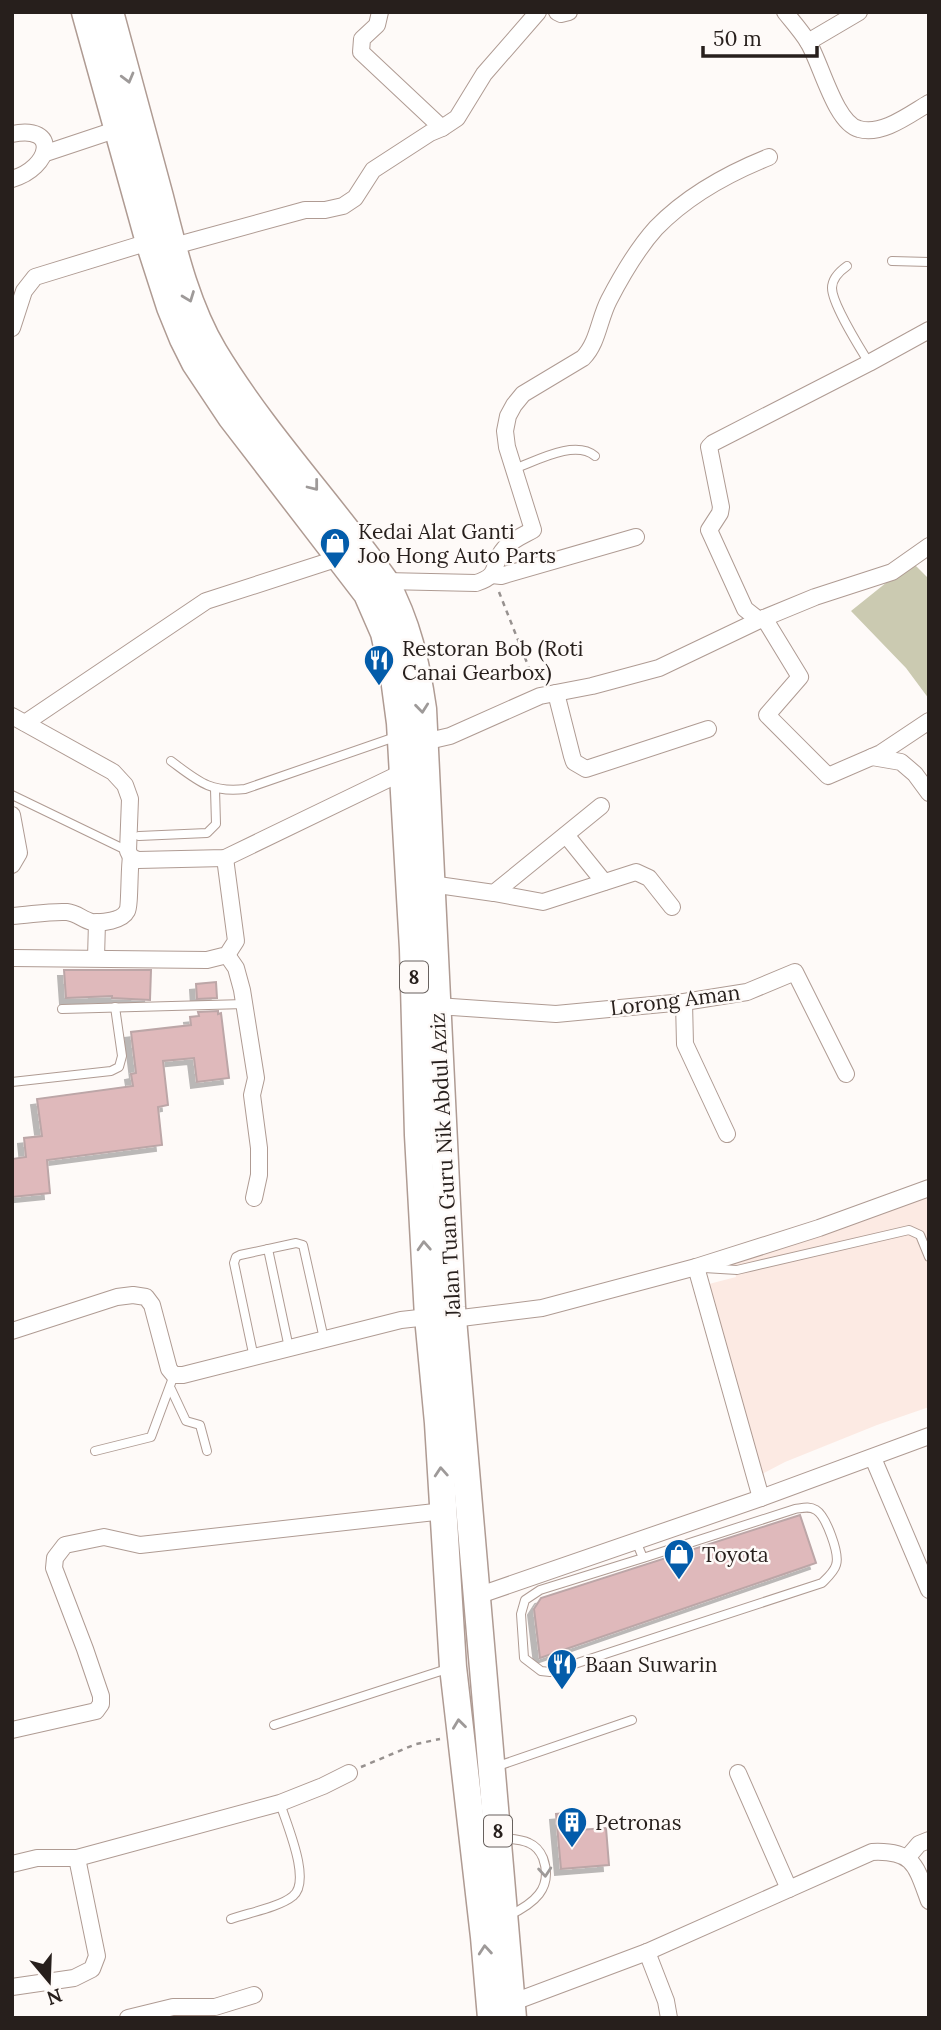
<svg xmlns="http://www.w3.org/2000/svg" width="941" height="2030" font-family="Lora,serif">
  <defs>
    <filter id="shadow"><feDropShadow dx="-6" dy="6" stdDeviation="0" flood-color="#0004"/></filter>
  </defs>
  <rect width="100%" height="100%" fill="#fefaf8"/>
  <polygon fill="#fceae3" points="929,1193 929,1407 877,1425 785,1462 760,1475 705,1285 736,1277 732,1261"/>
  <polygon fill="#cbcab1" points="912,562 929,579 929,699 906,668 851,611"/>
  <g fill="#dfb9bb" stroke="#bca6a7" stroke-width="2" filter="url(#shadow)">
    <polygon points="64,970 151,970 150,1000 112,998 112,996 66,998"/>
    <polygon points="216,982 217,998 197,999 196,984"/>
    <polygon points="218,1011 218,1014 221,1013 229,1078 197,1082 194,1058 163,1061 168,1105 158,1107 162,1145 47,1160 50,1193 12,1197 12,1159 26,1157 24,1138 42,1136 37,1099 133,1086 131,1074 136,1073 131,1032 191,1025 190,1017 199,1016 198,1012"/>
    <polygon points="800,1515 816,1563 540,1658 534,1609 541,1598"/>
    <polygon points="576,1812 578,1830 606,1828 609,1865 561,1869 556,1814"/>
  </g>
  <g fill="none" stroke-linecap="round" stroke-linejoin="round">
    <g stroke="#af9b93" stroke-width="10">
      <g id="service">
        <polyline points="892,261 929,262"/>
        <path d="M847,266C840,271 832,278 832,288C832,304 860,348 869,363"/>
        <path d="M514,469C536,461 575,439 595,456"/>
        <path d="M171,761C198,781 210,793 245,789L398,736"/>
        <polyline points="12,795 128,851"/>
        <polyline points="139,836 207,833 216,824 215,789"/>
        <polyline points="62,1009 245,1004"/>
        <polyline points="12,1082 111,1071 119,1067 122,1056 115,1007"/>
        <polyline points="268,1249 289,1348"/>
        <polyline points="704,1268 737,1270 909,1230 920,1235 929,1257"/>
        <polyline points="254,1358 234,1263 236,1257 240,1255 296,1243 303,1245 324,1339"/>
        <polyline points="171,1389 186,1421 200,1425 207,1451"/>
        <polyline points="95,1451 151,1437 174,1375"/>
        <path d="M636,1541L643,1558L540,1590L525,1600L521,1614L524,1658L541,1671L550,1672L822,1583C827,1578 834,1572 836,1565C840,1554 826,1516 816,1510C809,1506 803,1508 795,1509L643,1558"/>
        <polyline points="274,1725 450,1668"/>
        <polyline points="495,1767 632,1720"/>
        <path d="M501,1838C510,1839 521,1839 529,1843C536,1846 540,1851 543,1858C554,1889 533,1904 508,1916"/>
        <path d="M231,1919C248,1913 280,1907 293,1896C312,1881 286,1823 280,1803"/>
      </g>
    </g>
    <g stroke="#af9b93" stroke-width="18">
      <g id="minor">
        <polyline points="380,12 377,25 362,39 361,52 442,128"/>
        <polyline points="557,12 561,14 569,12"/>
        <path d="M785,12C793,22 802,32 808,42C821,63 835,123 859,129C882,136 910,114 929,103"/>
        <polyline points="808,42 859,12"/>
        <path d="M12,134C60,124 51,168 12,179"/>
        <polyline points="46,153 118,129"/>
        <polyline points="174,246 305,210 325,210 343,206 355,198 373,170 430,133 442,128 457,118 484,74 538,12"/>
        <polyline points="12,328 24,291 35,277 149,242"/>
        <polyline points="492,575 501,576 636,537"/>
        <path d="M385,581L476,583C502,575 490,565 504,549C511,540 524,535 533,530L507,447L505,431L508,416L514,405L523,394L583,358C598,343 599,319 609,300C622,275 637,249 656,228C686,197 729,173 769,157"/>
        <polyline points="764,618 800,677 767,715 828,776 881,753 929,721"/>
        <polyline points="759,620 745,609 709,530 720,513 721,507 709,447 713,443 869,363 929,330"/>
        <polyline points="556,693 572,756 574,762 586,769 708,729"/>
        <polyline points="12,716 113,772 125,785 130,799 128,851 131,857 138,860 225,858 403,772"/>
        <polyline points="25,723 206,601 339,558"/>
        <polyline points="424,742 450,736 540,696 592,686 659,668 764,618 815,597 892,572 929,546"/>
        <polyline points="872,757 901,762 915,774 929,793"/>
        <polyline points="12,815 19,853 12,865"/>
        <polyline points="566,835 604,882"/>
        <polyline points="431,884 494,893 601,806"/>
        <polyline points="494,893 543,902 636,872 649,878 672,907"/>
        <path d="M12,916C30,915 49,911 67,912C77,913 83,920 92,922C102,923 122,921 127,911C130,906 129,868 131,857"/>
        <polyline points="227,955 236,968 242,990 256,1078 252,1095 259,1148 259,1175 254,1198"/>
        <polyline points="12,958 207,960 227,955 236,941 225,858"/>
        <polyline points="96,958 97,922"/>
        <polyline points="684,1002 685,1044 727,1134"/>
        <polyline points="437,1006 556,1014 684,1002 747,992 795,972 846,1074"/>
        <polyline points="696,1267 761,1498"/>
        <polyline points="453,1319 542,1308 696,1267 819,1228 929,1188"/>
        <polyline points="12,1331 117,1297 133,1295 146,1297 152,1305 169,1369 174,1375 183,1375 401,1320 428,1317"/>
        <polyline points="873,1458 929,1590"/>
        <polyline points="477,1596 761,1498 929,1436"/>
        <polyline points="12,1730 96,1711 101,1704 101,1696 85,1649 54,1568 55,1558 65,1545 104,1537 140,1545 444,1511"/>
        <polyline points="738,1773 789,1889"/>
        <polyline points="77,1858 280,1803 323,1786 349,1773"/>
        <polyline points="907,1858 919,1844 929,1840"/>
        <polyline points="12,1864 37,1858 77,1858 97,1956 92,1969 74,1978 12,1987"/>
        <polyline points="647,1952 666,2001 669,2018"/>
        <path d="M511,2003L647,1952L872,1852C914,1850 916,1866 929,1901"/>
        <polyline points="128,2018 173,2007 215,2007 254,1995"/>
      </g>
    </g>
    <g stroke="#af9b93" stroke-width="29">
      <g id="primary">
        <polyline points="85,12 149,242 170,307 183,339 195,363 231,417 367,594 384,633 394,678 400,723 413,949 418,1135 428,1317 438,1423 453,1667 484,1937 491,2018"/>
        <path d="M110,12C127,74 143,135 160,197C173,248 186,305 214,352C263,433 330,504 385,581C408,624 416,661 423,709L452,1307L513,2018"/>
      </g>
    </g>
    <g stroke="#97918f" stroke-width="2.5" stroke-dasharray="5 5" stroke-linecap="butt">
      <polyline points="499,592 535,683"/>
      <polyline points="361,1767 416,1744 440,1739"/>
    </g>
    <use href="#service" stroke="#fff" stroke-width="8"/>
    <use href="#minor" stroke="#fff" stroke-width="16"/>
    <use href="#primary" stroke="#fff" stroke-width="26"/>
  </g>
  <defs><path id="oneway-chevron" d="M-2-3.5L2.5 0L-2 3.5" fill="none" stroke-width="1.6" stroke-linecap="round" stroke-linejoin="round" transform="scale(1.75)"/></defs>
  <g stroke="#9e9a99">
    <use href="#oneway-chevron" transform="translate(128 78) rotate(75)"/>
    <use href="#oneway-chevron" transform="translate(189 297) rotate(69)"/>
    <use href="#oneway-chevron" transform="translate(314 486) rotate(52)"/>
    <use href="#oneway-chevron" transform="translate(422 708) rotate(84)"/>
    <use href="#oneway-chevron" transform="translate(424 1246) rotate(-93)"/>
    <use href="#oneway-chevron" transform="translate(441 1472) rotate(-94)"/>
    <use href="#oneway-chevron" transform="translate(459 1724) rotate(-97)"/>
    <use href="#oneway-chevron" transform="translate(545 1872) rotate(85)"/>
    <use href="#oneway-chevron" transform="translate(485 1950) rotate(-95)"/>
  </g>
  <defs>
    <g id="shop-pin" transform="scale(1.575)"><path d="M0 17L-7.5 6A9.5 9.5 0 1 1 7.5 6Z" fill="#035caa" stroke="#fefaf8"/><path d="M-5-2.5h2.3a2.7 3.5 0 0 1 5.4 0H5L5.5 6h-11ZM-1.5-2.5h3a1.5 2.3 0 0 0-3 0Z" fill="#fff"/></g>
    <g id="restaurant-pin" transform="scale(1.575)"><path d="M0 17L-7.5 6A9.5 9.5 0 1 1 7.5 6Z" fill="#035caa" stroke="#fefaf8"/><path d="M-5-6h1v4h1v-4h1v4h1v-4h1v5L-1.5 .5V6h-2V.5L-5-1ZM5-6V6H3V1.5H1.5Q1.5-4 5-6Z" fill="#fff"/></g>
    <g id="building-pin" transform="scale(1.575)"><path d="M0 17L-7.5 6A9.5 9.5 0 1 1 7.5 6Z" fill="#035caa" stroke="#fefaf8"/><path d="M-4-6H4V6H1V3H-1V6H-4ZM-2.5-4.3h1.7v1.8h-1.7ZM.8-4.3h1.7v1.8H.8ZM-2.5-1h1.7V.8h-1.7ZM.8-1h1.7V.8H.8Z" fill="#fff"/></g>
  </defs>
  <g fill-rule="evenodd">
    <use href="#shop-pin" x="335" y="543"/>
    <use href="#restaurant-pin" x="379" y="660"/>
    <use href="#shop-pin" x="679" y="1554"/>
    <use href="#restaurant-pin" x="562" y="1664"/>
    <use href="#building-pin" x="572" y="1822"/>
  </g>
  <g text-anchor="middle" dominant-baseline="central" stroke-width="5" stroke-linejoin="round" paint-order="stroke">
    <g fill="#fefaf8" stroke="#68615e" stroke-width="2">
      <rect x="400" y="961.5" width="28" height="31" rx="5"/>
      <rect x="484" y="1815.5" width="28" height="31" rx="5"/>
    </g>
    <g font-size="19" font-weight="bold" fill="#271f1c">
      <text x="414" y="977">8</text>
      <text x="498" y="1831">8</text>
    </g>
    <g font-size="21" fill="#271f1c" stroke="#fefaf8" text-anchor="start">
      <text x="358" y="531">Kedai Alat Ganti<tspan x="358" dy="24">Joo Hong Auto Parts</tspan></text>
      <text x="402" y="648">Restoran Bob (Roti<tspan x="402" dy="24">Canai Gearbox)</tspan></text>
      <text x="702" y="1554">Toyota</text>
      <text x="585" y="1664">Baan Suwarin</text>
      <text x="595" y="1822">Petronas</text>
    </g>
    <g font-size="21" fill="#271f1c" stroke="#fefaf8">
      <text transform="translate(675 1000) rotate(-7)">Lorong Aman</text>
      <text transform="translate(445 1165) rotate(-93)">Jalan Tuan Guru Nik Abdul Aziz</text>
    </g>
  </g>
  <rect width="941" height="2030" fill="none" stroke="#271f1c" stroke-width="28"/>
  <g transform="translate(49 1981) rotate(161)" stroke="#fefaf8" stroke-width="5" paint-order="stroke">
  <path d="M0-5L12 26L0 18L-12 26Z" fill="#271f1c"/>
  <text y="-10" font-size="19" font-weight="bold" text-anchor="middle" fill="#271f1c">N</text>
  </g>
  <path d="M703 46v10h114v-10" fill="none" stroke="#271f1c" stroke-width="3.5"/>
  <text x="713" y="46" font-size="21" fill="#271f1c" stroke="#fefaf8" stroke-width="5" paint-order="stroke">50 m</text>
</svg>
